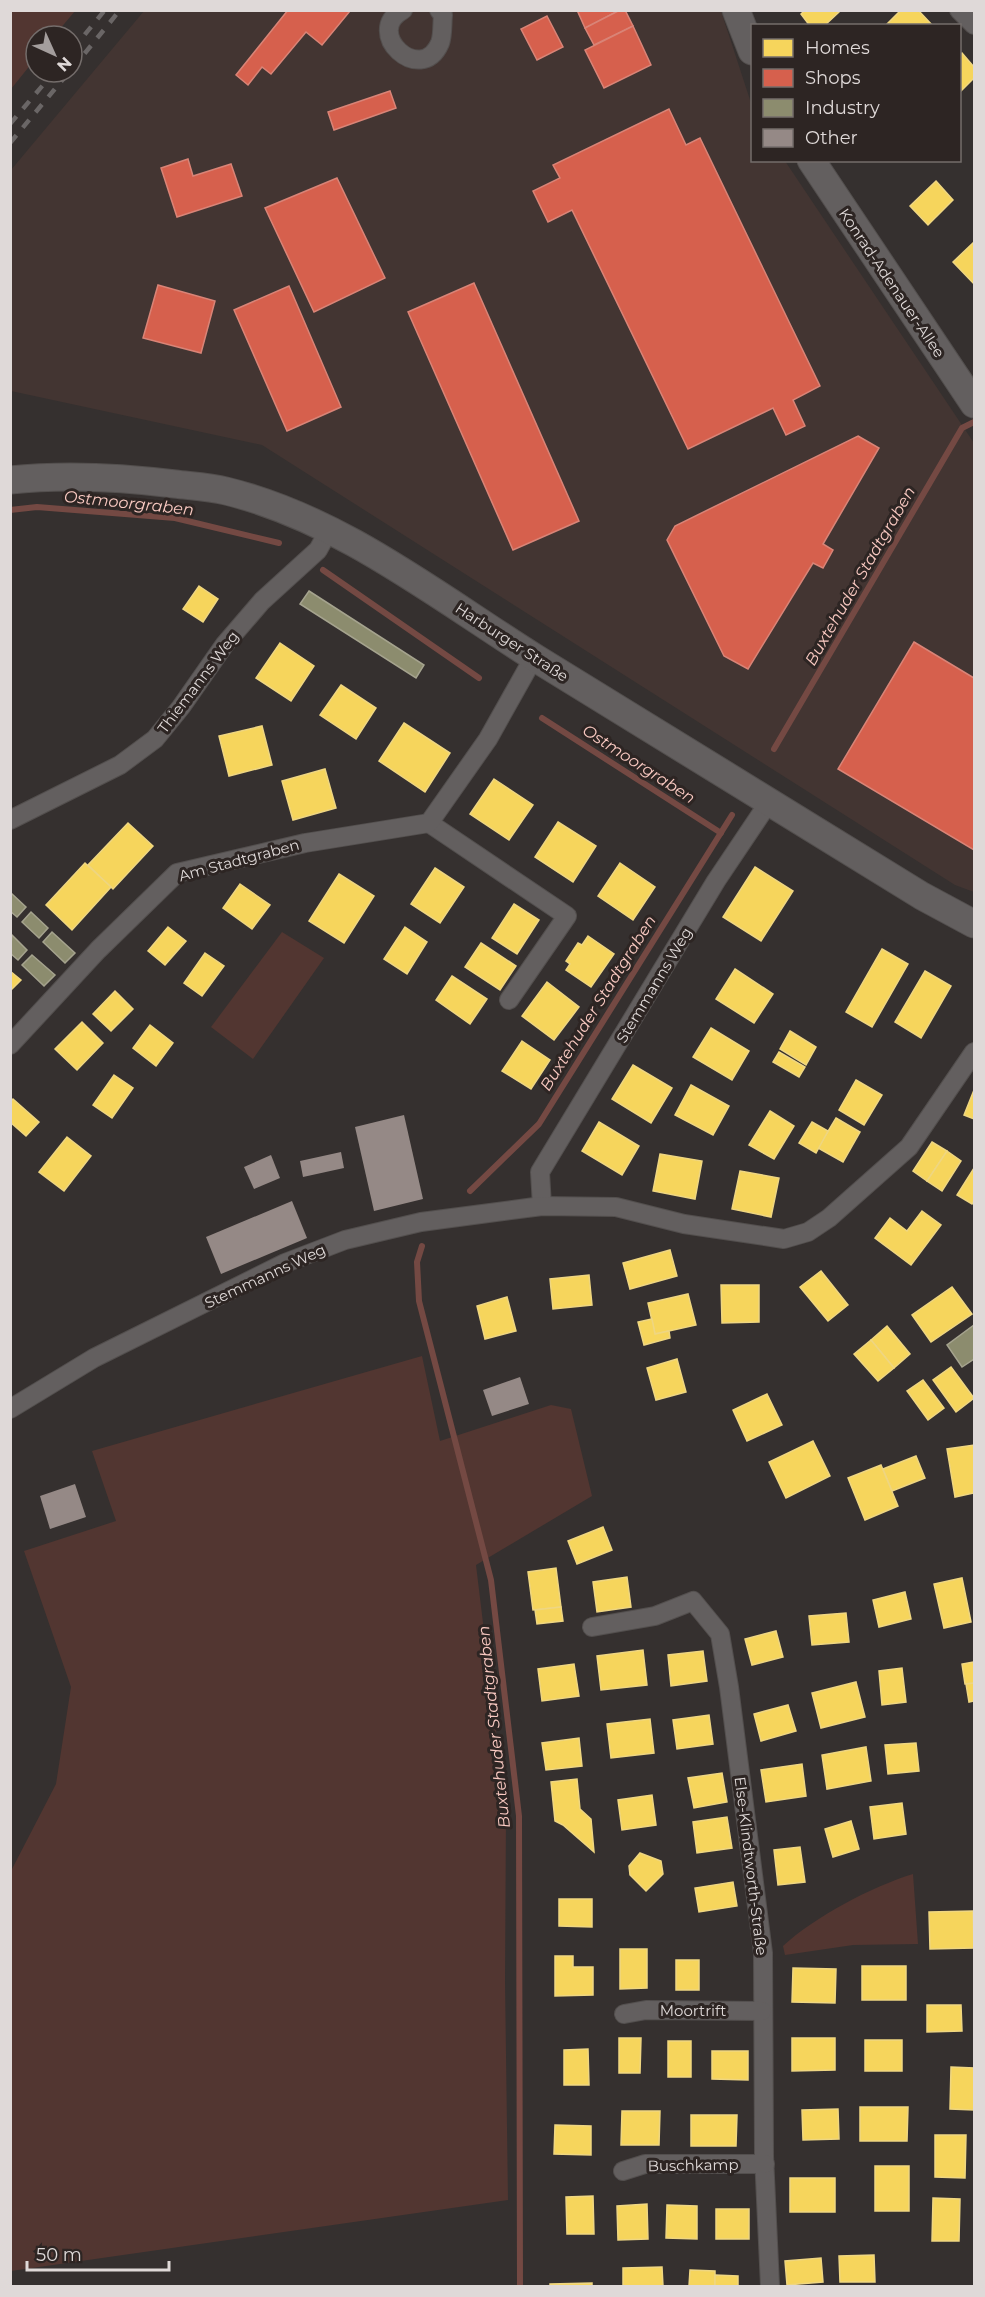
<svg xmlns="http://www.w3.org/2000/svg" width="985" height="2297" font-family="Montserrat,sans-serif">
  <rect width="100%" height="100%" fill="#35302f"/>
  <polygon fill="#433532" points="144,11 721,11 752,106 752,160 785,161 974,443 974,892 955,885 262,445 11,391 11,170"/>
  <g fill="#523631">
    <polygon points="11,10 75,11 54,36 36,36 36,58 11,89"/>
    <polygon points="282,932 324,958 253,1059 211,1027"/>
    <polygon points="422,1356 440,1441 551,1405 571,1409 592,1496 476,1565 506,1813 505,1981 508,2200 11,2271 11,1871 56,1784 71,1687 24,1551 116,1521 92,1451"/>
    <path d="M913,1874L918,1944L853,1945L785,1955L783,1946C816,1916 871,1887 913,1874Z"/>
  </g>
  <g fill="#f6d55c" stroke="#efd681" stroke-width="1.5">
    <polygon points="805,10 837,10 839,12 824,26 810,26 801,14"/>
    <polygon points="901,10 918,10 933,26 885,26"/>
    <polygon points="962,53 974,67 974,78 960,92 960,56"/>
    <polygon points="936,181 953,200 928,225 910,206"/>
    <polygon points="974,242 974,284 953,262"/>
    <polygon points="199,586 218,599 203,622 183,609"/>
    <polygon points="280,643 314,666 291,701 256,678"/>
    <polygon points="341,685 376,708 356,739 320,715"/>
    <polygon points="404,723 450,753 425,792 379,761"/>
    <polygon points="262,726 272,765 229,776 219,736"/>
    <polygon points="325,769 336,808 293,820 282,781"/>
    <polygon points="494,779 533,805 509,840 470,814"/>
    <polygon points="558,822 596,846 573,882 535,857"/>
    <polygon points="128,823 153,846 113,889 88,865"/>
    <polygon points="85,863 111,887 72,930 46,905"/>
    <polygon points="620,863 655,887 633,920 598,896"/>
    <polygon points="755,867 793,891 761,941 723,917"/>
    <polygon points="435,868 464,887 440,923 411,904"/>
    <polygon points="339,874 374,896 344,943 309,921"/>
    <polygon points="240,884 270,905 252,929 223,908"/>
    <polygon points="514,904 539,920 517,954 492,938"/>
    <polygon points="168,927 186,941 165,965 148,951"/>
    <polygon points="405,927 427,942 407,974 384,959"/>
    <polygon points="588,936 614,954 591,987 566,970 570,964 566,961 578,943 582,945"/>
    <polygon points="481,943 516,966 500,990 465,967"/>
    <polygon points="882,949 908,964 872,1027 846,1012"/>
    <polygon points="205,953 224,966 202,996 184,983"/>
    <polygon points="735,969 773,994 754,1023 716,999"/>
    <polygon points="10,971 21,980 10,991"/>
    <polygon points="925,971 951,986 921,1038 895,1022"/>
    <polygon points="452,976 487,999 470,1024 436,1000"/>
    <polygon points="547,982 579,1007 554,1040 522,1016"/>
    <polygon points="115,991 133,1009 111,1031 93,1014"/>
    <polygon points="82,1022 103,1043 77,1070 55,1049"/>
    <polygon points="150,1025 173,1043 156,1066 133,1048"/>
    <polygon points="711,1028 749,1051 732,1080 693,1057"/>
    <polygon points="790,1031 816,1047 806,1065 780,1049"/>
    <polygon points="522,1041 550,1060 531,1089 502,1071"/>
    <polygon points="779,1052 805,1067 799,1077 773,1062"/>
    <polygon points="633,1065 672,1088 651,1123 612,1099"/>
    <polygon points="114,1075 133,1088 112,1118 93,1105"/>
    <polygon points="856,1080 882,1095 864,1125 839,1110"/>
    <polygon points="691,1085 729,1106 713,1135 675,1115"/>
    <polygon points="974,1090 974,1119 964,1115"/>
    <polygon points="13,1099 39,1122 26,1136 10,1122 10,1102"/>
    <polygon points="770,1111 794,1126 774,1159 749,1145"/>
    <polygon points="836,1118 860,1132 843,1162 818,1148"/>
    <polygon points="599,1122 639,1146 622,1175 582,1151"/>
    <polygon points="812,1122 828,1131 816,1153 799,1143"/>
    <polygon points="67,1137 91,1156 64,1191 39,1172"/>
    <polygon points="932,1142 947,1151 927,1181 913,1171"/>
    <polygon points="947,1151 961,1161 942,1191 927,1181"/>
    <polygon points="660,1154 702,1161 695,1199 653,1191"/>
    <polygon points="974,1168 974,1201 972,1204 957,1195"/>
    <polygon points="740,1171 779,1178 771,1217 732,1209"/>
    <polygon points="922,1211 941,1225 911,1265 875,1238 890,1218 907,1231"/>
    <polygon points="670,1250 677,1276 630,1289 623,1263"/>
    <polygon points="821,1271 848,1305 828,1321 800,1287"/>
    <polygon points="589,1275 592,1305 553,1309 550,1279"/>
    <polygon points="721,1285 759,1285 759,1322 722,1323"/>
    <polygon points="952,1287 972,1314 931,1342 912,1315"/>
    <polygon points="688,1294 696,1325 655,1334 648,1303"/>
    <polygon points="507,1297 516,1331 485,1339 477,1306"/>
    <polygon points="652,1319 655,1334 669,1331 670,1338 644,1345 638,1322"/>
    <polygon points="887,1326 910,1354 894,1368 871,1340"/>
    <polygon points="871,1340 894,1368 878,1381 854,1354"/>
    <polygon points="677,1359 686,1392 656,1400 647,1368"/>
    <polygon points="951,1367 974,1398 956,1412 933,1380"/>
    <polygon points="923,1380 944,1408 928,1420 907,1391"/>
    <polygon points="767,1394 782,1425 747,1441 733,1410"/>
    <polygon points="813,1441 830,1476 786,1498 769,1462"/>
    <polygon points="974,1445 974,1493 955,1497 947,1449"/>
    <polygon points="916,1456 925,1478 892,1491 883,1469"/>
    <polygon points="881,1465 898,1506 865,1520 848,1478"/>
    <polygon points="603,1527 612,1550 577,1564 568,1541"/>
    <polygon points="556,1568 561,1607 533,1610 528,1572"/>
    <polygon points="627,1577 631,1607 597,1612 593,1582"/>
    <polygon points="962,1578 971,1622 944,1628 934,1584"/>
    <polygon points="905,1592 911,1619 879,1627 873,1600"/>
    <polygon points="561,1607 563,1621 537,1624 535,1610"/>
    <polygon points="846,1613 849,1642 812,1645 809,1616"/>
    <polygon points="776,1631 783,1657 752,1665 745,1639"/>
    <polygon points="643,1650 647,1685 601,1690 597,1656"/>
    <polygon points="703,1651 707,1681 671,1686 668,1655"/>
    <polygon points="974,1662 974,1683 965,1684 962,1664"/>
    <polygon points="574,1664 579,1696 542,1701 538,1669"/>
    <polygon points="902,1668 906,1702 882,1705 879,1671"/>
    <polygon points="856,1682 865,1717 821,1728 812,1693"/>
    <polygon points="974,1683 974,1701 969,1702 966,1684"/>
    <polygon points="788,1705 796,1731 761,1741 754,1714"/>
    <polygon points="709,1715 713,1744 677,1749 673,1720"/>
    <polygon points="650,1719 654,1753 611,1758 607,1724"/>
    <polygon points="579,1738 582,1766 546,1770 542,1743"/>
    <polygon points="916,1743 919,1771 888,1774 885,1745"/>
    <polygon points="866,1747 871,1781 827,1789 822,1755"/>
    <polygon points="802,1764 806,1796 766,1802 761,1770"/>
    <polygon points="722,1773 727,1802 694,1808 688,1778"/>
    <polygon points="577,1779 580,1809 591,1819 594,1852 563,1825 555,1821 551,1782"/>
    <polygon points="652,1795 656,1825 622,1830 618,1800"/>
    <polygon points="902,1803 906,1834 874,1839 870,1807"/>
    <polygon points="727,1817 732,1848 697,1853 693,1822"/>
    <polygon points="851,1821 859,1849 833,1857 825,1829"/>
    <polygon points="800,1847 805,1882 778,1885 774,1850"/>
    <polygon points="640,1853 661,1861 663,1874 646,1891 630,1875 629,1866"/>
    <polygon points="733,1882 737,1906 699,1912 695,1888"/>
    <polygon points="559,1899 592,1899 592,1927 559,1926"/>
    <polygon points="973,1911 974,1948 930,1949 929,1912"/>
    <polygon points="620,1949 647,1949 647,1988 620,1989"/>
    <polygon points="555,1956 573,1956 573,1967 593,1967 593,1995 555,1996"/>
    <rect x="676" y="1960" width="23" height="30"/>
    <rect x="862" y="1966" width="44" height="34"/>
    <polygon points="793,1968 836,1969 835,2003 792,2002"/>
    <polygon points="927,2005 961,2005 962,2031 927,2032"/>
    <polygon points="619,2038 641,2038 640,2073 619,2073"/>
    <polygon points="792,2038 835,2038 835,2070 792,2071"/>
    <rect x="865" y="2040" width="37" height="31"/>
    <rect x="668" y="2041" width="23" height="36"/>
    <polygon points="588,2049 589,2085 564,2085 564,2050"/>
    <polygon points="712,2051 748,2051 748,2080 712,2079"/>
    <polygon points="951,2067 974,2068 974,2110 950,2109"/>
    <polygon points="860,2107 908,2107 907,2141 860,2141"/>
    <polygon points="838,2109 839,2139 803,2140 802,2110"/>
    <polygon points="622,2111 660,2111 659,2145 621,2145"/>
    <polygon points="691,2115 737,2115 736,2146 691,2146"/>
    <polygon points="555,2125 591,2126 591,2155 554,2154"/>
    <polygon points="935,2135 966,2135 965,2178 935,2177"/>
    <rect x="875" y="2166" width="34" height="45"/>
    <rect x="790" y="2178" width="45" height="34"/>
    <polygon points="593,2196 594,2234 567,2234 566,2197"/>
    <polygon points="933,2198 960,2199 959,2241 932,2241"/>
    <polygon points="647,2204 648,2239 618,2240 617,2206"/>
    <polygon points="667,2205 697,2206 697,2239 666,2238"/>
    <rect x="716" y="2209" width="33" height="30"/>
    <polygon points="874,2255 875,2282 840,2282 839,2256"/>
    <polygon points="821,2258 823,2282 787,2285 785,2261"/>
    <polygon points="662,2267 663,2286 623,2286 623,2268"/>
    <polygon points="690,2270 715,2271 715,2286 689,2286"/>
    <polygon points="715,2275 738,2276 738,2286 715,2286"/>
    <polygon points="592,2283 592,2286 550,2286 550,2284"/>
  </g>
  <g fill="#d6604d" stroke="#d98477" stroke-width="1.5">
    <polygon points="288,10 350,11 322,45 306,32 271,74 262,67 248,85 236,75"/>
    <polygon points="577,10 620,10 585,28"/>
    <polygon points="620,10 625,10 633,26 594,45 585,28"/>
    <polygon points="547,16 563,47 537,60 521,29"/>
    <polygon points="633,26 651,65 604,88 585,50"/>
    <polygon points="390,91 396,108 334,130 328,112"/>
    <polygon points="669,109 686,145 700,138 820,386 793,400 805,426 786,435 773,408 688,449 572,210 548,222 533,191 560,178 553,165"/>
    <polygon points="188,159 193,176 231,164 242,196 177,217 161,168"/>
    <polygon points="337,178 385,278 314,312 265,208"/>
    <polygon points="474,283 579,521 513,550 408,312"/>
    <polygon points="158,285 215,301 201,353 143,338"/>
    <polygon points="289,286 341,407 287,431 234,310"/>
    <polygon points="858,436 879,448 823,544 833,550 823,568 813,563 748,669 724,656 667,540 675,526"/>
    <polygon points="914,642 974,678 974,850 838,769"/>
  </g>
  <g fill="#8c8c6e" stroke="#a5a38e" stroke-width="1.5">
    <polygon points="309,591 424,665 416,678 300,604"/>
    <polygon points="11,893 26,907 17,917 10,911"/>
    <polygon points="31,912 48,928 39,938 22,922"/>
    <polygon points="52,932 75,953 65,963 43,942"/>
    <polygon points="12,935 27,950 18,960 10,953"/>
    <polygon points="32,955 55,975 44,986 22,965"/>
    <polygon points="974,1325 974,1359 962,1367 947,1345"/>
  </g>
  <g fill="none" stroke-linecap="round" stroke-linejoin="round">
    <g stroke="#744943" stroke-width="6">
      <polyline points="10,510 37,507 175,518 279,543"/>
      <polyline points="323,570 479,678"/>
      <polyline points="542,718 721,833"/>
      <polyline points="774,749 962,428 974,422"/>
      <polyline points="470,1191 539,1124 732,815"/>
      <polyline points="422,1246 417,1262 419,1301 491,1580 519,1816 520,2286"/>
    </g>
  </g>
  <g fill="#958986">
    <polygon points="404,1115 423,1199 374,1211 355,1127"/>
    <polygon points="341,1152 344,1168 303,1177 300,1161"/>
    <polygon points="271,1155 280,1178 254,1189 244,1167"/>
    <polygon points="292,1201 307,1238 221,1274 206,1237"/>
    <polygon points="520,1377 529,1404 492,1416 483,1390"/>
    <polygon points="75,1484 86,1517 50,1529 40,1496"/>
  </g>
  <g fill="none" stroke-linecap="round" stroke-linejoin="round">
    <g stroke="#534f4e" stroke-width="20">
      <g id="street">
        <path d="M403,10C362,32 421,87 440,43C443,35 442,24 443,15L439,10"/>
        <polyline points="959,10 974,25"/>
        <polyline points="10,820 120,765 155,739 181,707 225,644 262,601 318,550 329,530"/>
        <polyline points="429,823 567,916 509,1000"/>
        <polyline points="10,1045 98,950 177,873 305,843 429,823 488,739 534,657"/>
        <polyline points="542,1206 540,1172 716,881 769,802"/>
        <polyline points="10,1409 94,1358 285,1263 345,1240 421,1222 542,1206 616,1207 684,1224 784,1239 808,1232 829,1218 909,1147 974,1052"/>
        <polyline points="592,1627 655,1616 693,1601 720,1634 729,1687 763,1953 764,2156 770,2286"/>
        <polyline points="624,2014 646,2010 762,2011"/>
        <polyline points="623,2171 645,2164 765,2164"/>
      </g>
    </g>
    <g stroke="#534f4e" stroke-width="29">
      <g id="secondary">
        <polyline points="736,10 752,51"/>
        <polyline points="811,160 974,404"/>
        <path d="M10,480C66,474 120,477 175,484C191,486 209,487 226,491C341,519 438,597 537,659C665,739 794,817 922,896L974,924"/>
      </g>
    </g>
    <use href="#street" stroke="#635f5f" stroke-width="18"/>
    <use href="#secondary" stroke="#635f5f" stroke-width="27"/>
    <g stroke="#6a6666" stroke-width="4.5" stroke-dasharray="10 10" stroke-linecap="butt">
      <polyline points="72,50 105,10"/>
      <polyline points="72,69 120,10"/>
      <polyline points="10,124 54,72"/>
      <polyline points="10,143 69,72"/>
    </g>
  </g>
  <g text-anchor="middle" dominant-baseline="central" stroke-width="6" stroke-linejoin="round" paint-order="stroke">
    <g font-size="15" fill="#dfd9d8" stroke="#2d2523">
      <text transform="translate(892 283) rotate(56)">Konrad-Adenauer-Allee</text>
      <text transform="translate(512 642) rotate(33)">Harburger Straße</text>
      <text transform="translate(198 682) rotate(-53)">Thiemanns Weg</text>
      <text transform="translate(239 860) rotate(-15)">Am Stadtgraben</text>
      <text transform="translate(654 985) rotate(-59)">Stemmanns Weg</text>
      <text transform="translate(265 1276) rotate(-25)">Stemmanns Weg</text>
      <text transform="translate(751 1866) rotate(83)">Else-Klindtworth-Straße</text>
      <text x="693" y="2010">Moortrift</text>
      <text transform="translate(693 2165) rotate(-1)">Buschkamp</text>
    </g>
    <g font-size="16" font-style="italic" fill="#facac2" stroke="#2d2523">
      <text transform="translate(129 503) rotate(6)">Ostmoorgraben</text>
      <text transform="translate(860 576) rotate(-60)">Buxtehuder Stadtgraben</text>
      <text transform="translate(639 764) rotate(33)">Ostmoorgraben</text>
      <text transform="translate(598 1003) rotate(-58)">Buxtehuder Stadtgraben</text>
      <text transform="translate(494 1727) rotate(-96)">Buxtehuder Stadtgraben</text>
    </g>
  </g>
  <rect width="985" height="2297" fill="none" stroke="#dfd9d8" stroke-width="24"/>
  <rect x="751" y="24" width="210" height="138" fill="#2d2523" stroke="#746d6b" stroke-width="1.5"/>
  <rect x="763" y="39" width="30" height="18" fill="#f6d55c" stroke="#746d6b" stroke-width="1.5"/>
  <text x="805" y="54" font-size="18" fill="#dfd9d8">Homes</text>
  <rect x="763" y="69" width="30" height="18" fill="#d6604d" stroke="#746d6b" stroke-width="1.5"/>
  <text x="805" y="84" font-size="18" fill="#dfd9d8">Shops</text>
  <rect x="763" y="99" width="30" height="18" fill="#8c8c6e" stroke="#746d6b" stroke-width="1.5"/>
  <text x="805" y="114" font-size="18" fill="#dfd9d8">Industry</text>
  <rect x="763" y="129" width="30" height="18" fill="#958986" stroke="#746d6b" stroke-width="1.5"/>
  <text x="805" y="144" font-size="18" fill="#dfd9d8">Other</text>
  <g transform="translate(54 54) rotate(135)"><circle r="28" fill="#2d2523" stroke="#746d6b" stroke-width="1.5"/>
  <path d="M0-4.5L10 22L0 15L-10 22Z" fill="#a49e9d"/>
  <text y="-9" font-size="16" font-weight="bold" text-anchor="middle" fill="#dfd9d8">N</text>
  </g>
  <path d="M27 2261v9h142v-9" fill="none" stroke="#dfd9d8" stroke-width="3"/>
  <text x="36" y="2261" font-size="18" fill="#dfd9d8" stroke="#2d2523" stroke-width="4.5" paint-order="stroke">50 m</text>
</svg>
